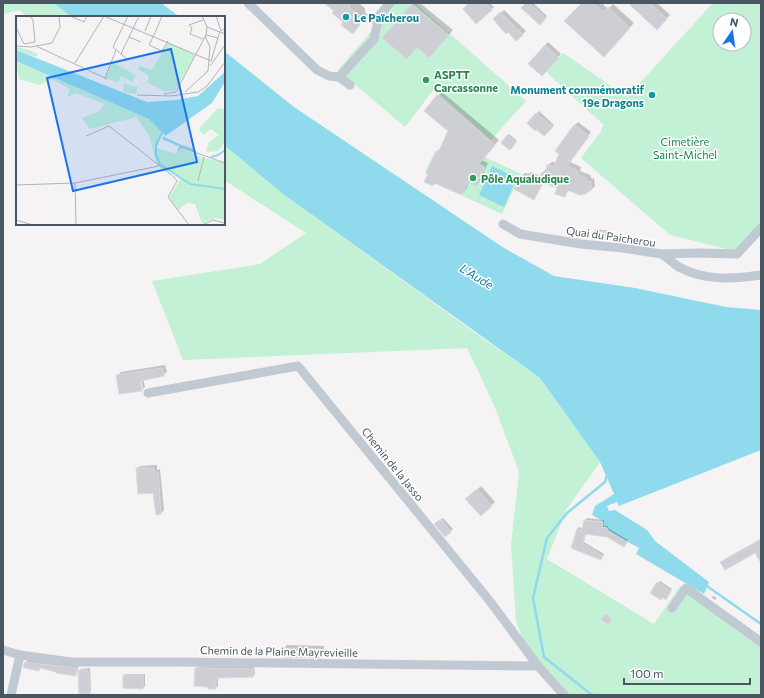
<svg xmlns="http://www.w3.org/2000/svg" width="764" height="698" font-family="Commissioner,sans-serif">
  <rect width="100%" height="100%" fill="#f5f3f3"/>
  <g fill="#c3f1d5" fill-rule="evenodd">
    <polygon points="3,3 54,3 71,17 27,17 19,10 3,14"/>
    <polygon points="393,3 415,3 526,101 491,140 434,89 405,127 338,70 374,28"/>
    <path d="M713,3H761V222L735,251L670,235L581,158L602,130L601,129L604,125L546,72L563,53L627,97ZM720,20H744V44H720Z"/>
    <polygon points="445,138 521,174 502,214 435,183 433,186 424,182 428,174 425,173 435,151 438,153"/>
    <polygon points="224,145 283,194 471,330 540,378 600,462 566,510 547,559 654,624 680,586 761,645 761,695 563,695 530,658 516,621 511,544 519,472 494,405 467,348 183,360 152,281 260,264 306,233 224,180"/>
  </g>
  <g fill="#90daee">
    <polygon points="54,3 161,3 180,17 71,17"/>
    <polygon points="224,51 294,107 504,248 554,276 635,288 726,307 761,310 761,450 619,506 617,502 607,506 609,511 615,510 647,530 655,541 709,582 704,594 636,554 639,548 610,532 607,528 602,527 603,521 592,515 595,506 614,494 600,462 540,378 283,194 224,145"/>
    <polygon points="492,166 517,178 504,207 479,195"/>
  </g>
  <g fill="#0003">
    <polygon points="326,3 358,3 365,8 365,12 368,15 353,32 335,10"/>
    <polygon points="414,3 420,3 453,30 434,52 417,46 383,38"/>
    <polygon points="470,3 490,3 494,7 476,22"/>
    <polygon points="527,3 533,3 547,16 540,24"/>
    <polygon points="583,3 602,3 608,9 613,4 634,23 608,51"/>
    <polygon points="635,3 657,3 670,15 657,28"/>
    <polygon points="504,10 526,31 516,40 494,19"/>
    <polygon points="548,42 561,54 545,72 545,45"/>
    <polygon points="442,92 499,140 482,160 488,163 480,181 476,185 469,182 466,190 461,194 436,182 433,185 436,152 441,148 450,131 438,96"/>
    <polygon points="539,111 554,125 544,135 528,123"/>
    <polygon points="578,122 591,132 570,162 581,167 580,171 590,175 592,179 594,178 595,186 591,190 569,190 564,196 558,187 543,183 537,195 534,199 521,176 525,173 528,174 531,172 541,176 542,173 545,170 547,170 548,165 552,162 557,163 574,126"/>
    <polygon points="509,134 517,141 509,149 502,143"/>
    <polygon points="596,229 610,231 608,237 606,239 594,231"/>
    <polygon points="165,365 167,372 163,375 143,379 145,387 143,389 140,376 138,376 141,389 143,389 142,390 120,393 117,376 121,372"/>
    <polygon points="157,465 157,470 160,469 164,510 161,513 153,492 137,469 140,466"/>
    <polygon points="481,486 495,502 481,515 467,499"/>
    <polygon points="443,518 453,529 445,536 438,522"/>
    <polygon points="587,518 604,520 604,526 608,526 608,528 628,540 625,544 607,536 586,533 584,542 604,554 603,557 572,547 577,529 579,527 584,529 585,520"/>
    <polygon points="660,581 672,589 668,596 663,596 660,599 651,593"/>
    <polygon points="714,596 717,598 715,600 711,597"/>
    <polygon points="287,645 324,646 324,653 320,657 284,649"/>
    <polygon points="28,660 78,666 77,672 81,669 90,668 91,691 89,693 79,671 75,674 41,667 39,669 26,662"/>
    <polygon points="198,667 254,667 255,674 253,676 218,677 218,686 216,688 196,669"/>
    <polygon points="126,674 145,674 145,686 143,688 124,687 124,676"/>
  </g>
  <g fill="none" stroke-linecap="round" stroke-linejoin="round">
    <g stroke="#90daee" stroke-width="2.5">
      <polyline points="704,584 761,624"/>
      <polyline points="592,695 544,657 533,598 547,538 567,513 605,482 607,474"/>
    </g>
  </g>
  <g fill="#cdcfd5" stroke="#d7d9de">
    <polygon points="324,3 349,3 350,8 359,14 359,19 362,22 353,34 341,25 343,22 332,13 334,11"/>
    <polygon points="469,3 486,3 492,10 476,24 463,9"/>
    <polygon points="526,3 529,3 546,18 540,25 521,8"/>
    <polygon points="582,3 593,3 603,12 608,7 630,28 604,57 564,21"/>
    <polygon points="628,3 650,3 667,19 657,30"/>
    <polygon points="412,4 449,35 429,58 417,47 407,59 382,38"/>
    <polygon points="500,12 523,35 516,41 508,32 506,34 493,19"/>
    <polygon points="545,45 559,58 542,76 528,64"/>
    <polygon points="437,95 495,145 479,164 485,167 476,186 468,182 462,195 434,183 433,186 424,182 428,174 426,173 436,152 438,153 448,131 424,111"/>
    <polygon points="536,113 553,127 544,136 537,130 535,131 527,123"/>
    <polygon points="574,125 589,136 567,166 578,171 577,174 586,178 588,182 591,181 591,190 584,195 584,194 580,195 567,190 565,197 555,194 557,188 542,183 534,200 514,189 521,176 525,178 527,175 539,180 541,173 545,174 547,165 554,166 559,154 555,151"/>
    <polygon points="507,135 516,143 510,150 501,143"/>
    <polygon points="593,231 608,232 607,240 592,239"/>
    <polygon points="162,368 164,376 140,381 142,391 119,394 116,375"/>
    <polygon points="136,468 154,468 154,472 158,472 161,514 156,515 153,493 138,494"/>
    <polygon points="477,489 492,506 481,516 465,499"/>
    <polygon points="441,519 451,532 445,537 434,524"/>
    <polygon points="584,520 603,522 602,527 607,528 607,530 627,542 624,547 607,537 585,534 583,544 603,556 601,560 571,548 577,529 582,530"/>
    <polygon points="761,539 761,563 755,553 725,570 720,562"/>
    <polygon points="657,582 671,591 666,600 662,597 661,600 650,593"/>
    <polygon points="605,614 612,619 608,624 601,620"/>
    <polygon points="283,648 321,649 321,658 283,657"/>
    <polygon points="25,662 76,668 76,676 56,673 56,672 40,668 39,671 26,668 23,667"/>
    <polygon points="195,668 253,669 253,677 216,678 216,689 208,689 208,687 194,686"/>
    <polygon points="78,670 88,670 90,694 79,694"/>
    <polygon points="123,675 143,675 143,689 123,688"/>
  </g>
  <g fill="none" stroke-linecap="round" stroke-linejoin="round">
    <g stroke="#c1cad2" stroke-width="9">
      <polyline points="248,3 317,70 329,76 339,77 350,85"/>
      <polyline points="339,77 374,39 379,16 390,3"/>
      <path d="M503,224L520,234L581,244L623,248L661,254C669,258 674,265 681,268C706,281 734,279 761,275"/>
      <polyline points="662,254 699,253 737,254 761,228"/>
      <polyline points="148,393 298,366 489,600 538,666 564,695"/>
      <polyline points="672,608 686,588 761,642"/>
      <polyline points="3,650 20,655"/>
      <polyline points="11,695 20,655 71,662 175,662 538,666"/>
    </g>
  </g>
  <g fill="#0f9aa8" stroke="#fff" stroke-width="1.5">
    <circle cx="346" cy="17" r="4"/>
    <circle cx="652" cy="95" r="4"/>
  </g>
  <g fill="#2e9e5b" stroke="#fff" stroke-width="1.5">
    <circle cx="426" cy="80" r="4"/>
    <circle cx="473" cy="178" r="4"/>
  </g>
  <g text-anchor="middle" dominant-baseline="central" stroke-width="3" stroke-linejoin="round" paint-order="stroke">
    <g font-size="11" font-weight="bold" fill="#0d838f" stroke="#fff" text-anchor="start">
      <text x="354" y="17">Le Païcherou</text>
      <text x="644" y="89" text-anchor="end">Monument commémoratif<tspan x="644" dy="13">19e Dragons</tspan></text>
    </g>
    <g font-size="11" font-weight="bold" fill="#27864d" stroke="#fff" text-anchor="start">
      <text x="434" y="74">ASPTT<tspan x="434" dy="13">Carcassonne</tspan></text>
      <text x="481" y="178">Pôle Aqualudique</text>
    </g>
    <g font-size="11" fill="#17864f" stroke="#fff">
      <text x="685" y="141">Cimetière<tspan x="685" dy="13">Saint-Michel</tspan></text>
    </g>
    <g font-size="11" fill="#4a5661" stroke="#fff">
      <text transform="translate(611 236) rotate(8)">Quai du Paicherou</text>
      <text transform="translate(393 464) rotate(51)">Chemin de la Jasso</text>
      <text transform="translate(279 651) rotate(1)">Chemin de la Plaine Mayrevieille</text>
    </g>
    <g font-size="12" font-style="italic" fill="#0c7c9b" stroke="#fff">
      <text transform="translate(477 276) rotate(31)">L'Aude</text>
    </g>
  </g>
  <g transform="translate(16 16)">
    <rect width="209" height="209" fill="#f5f3f3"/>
    <path d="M152,26L179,39L159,75H148L131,66L133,60L122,53L124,50L136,54ZM0,31L13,34L22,38L20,41L0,34ZM0,45L133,103L146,114L141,132L160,138L163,131L187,142L209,146V204L199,202L186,207L179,188L171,187L162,194L153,182L165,162L141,149L133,119L120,101L74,113L66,102L83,95L89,88L60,77L51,81L54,73L35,63L23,69L3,63ZM96,46L120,59L116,66L105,60L101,67L89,61ZM108,68L122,71L120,78L107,76ZM202,92L209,94V126L202,135L193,136L190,135L193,126L203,119L195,113L187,119L183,113Z" fill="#c3f1d5"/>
    <path d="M0,34L131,86L160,84L182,80L209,56V66L196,87L148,121L168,130L167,132L146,123L149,119L133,103L0,45Z" fill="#90daee"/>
    <path fill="none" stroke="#90daee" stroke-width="2" d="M147,115L140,129V139L144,148L174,168L209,173M167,130L179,135M195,141L202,139L209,134"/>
    <path fill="none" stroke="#b1b4b9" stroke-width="1" d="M14,0L17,4L19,26M54,0L68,6L71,0M88,0L195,45L204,15M186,0L191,11L209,18M200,0L205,15L209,12M187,4L173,9L176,12L174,18L187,23M0,11L8,28L19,26M129,15L135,0M138,19L133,29L146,35L152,25M138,19L146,0M190,19L202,22M113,21L125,26M0,30L15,31L36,27L44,11L43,0M20,30L91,63M105,38L123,0M180,38L190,19L191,11M112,44L97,31L112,0M59,47L88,0M194,50L209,29M89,62L100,34M169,76L192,55L194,31L189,20M148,78L160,76L180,38M121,79L155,80L182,76L191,70L209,46M70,120L93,110L158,161L161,165L152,181L173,209M162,135L164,131L209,147M182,165L188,141M0,169L59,167M0,204L17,209M60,209L59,167L143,150M186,209L197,204L209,207"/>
    <path fill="#1a73e8" fill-opacity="0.15" stroke="#1a73e8" stroke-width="2" d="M155,33L181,146L57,175L31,62Z"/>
    <rect width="209" height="209" fill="none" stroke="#4a5661" stroke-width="2"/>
  </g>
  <rect width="764" height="698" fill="none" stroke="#4a5661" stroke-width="8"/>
  <g transform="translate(732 32) rotate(13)"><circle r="19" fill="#ffffff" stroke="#b7bbc0"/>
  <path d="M0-3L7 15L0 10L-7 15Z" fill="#1a73e8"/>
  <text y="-6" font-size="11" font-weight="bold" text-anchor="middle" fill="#4a5661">N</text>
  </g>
  <path d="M624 678v6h126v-6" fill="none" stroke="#4a5661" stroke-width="2"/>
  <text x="630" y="678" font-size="12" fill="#4a5661" stroke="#ffffff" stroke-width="3" paint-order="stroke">100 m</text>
</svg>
